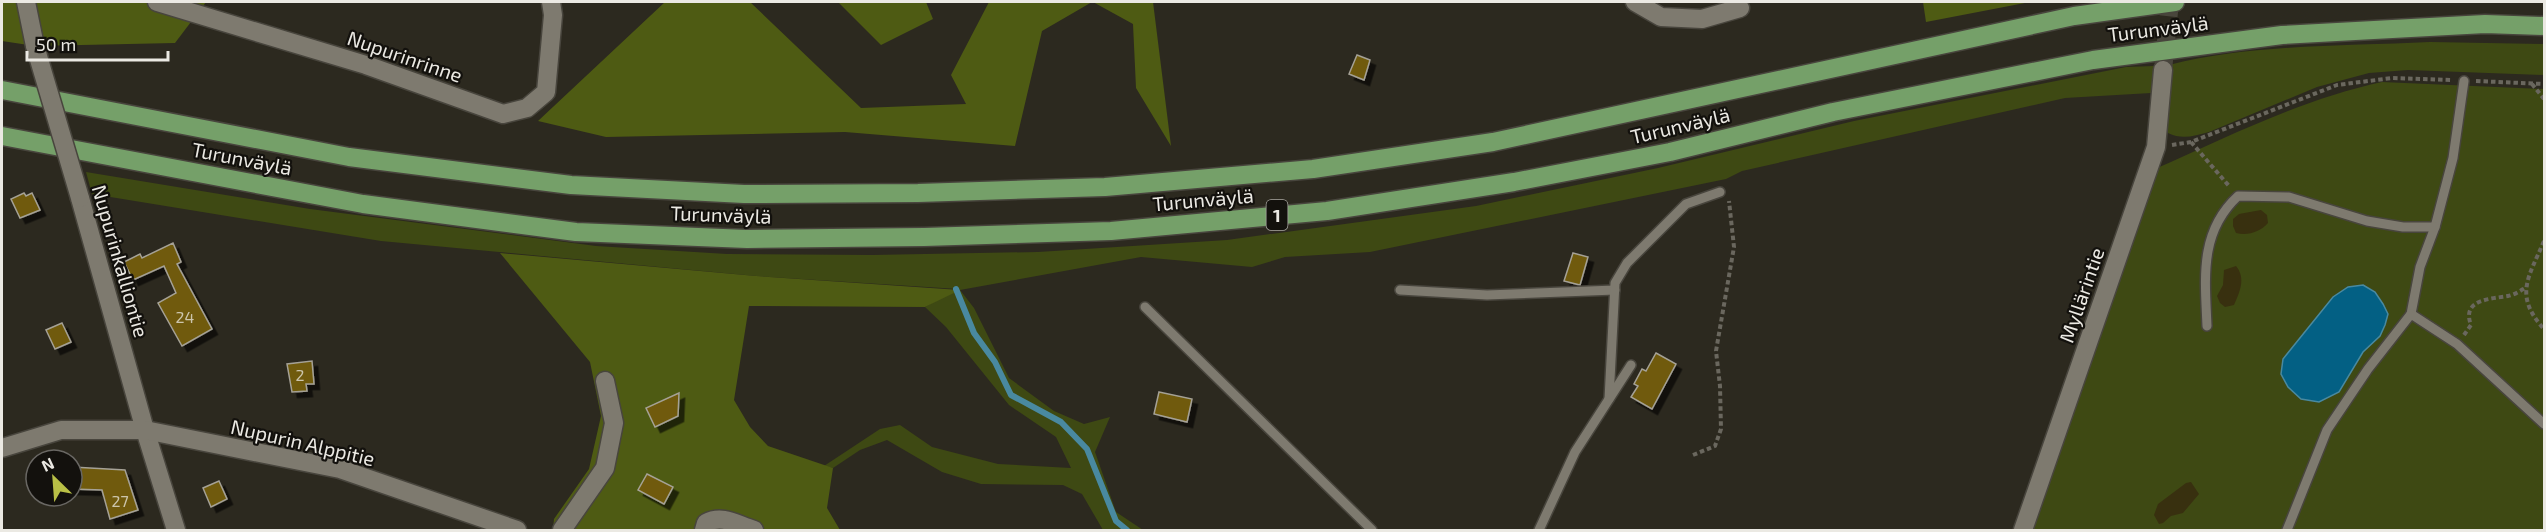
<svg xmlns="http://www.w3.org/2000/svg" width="2546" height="532" font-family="'Exo 2',sans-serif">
  <defs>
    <filter id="shadow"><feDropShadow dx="5.5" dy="5.5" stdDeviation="0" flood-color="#0009"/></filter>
  </defs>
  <rect width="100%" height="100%" fill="#2c291f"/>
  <g fill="#3e4913">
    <path d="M2430,42L2544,44V75L2408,70L2369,73L2317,87L2209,132C2194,136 2182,140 2168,133L2165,119L2169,65C2250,44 2346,46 2430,42Z"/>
    <polygon points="2154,66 2151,93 2065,98 1742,171 1726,179 1370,252 1285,257 1252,267 1141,257 960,290 974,308 1009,378 1054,411 1084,424 1110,417 1095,452 1116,512 1143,530 1103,530 1082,494 1063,485 981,484 942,472 887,440 860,450 833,468 824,466 880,429 900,425 932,447 998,464 1071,468 1056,437 1009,405 946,327 925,307 958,289 756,276 381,241 92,194 86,172 310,209 596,246 727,254 872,255 1038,252 1227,240 1476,206 1658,168 1854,121 2126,67"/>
    <path d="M2382,82L2544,89V530H2029L2155,169C2229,136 2303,99 2382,82Z"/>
  </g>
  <g fill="#4e5b13">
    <polygon points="2,2 206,2 175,43 35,46 2,41"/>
    <polygon points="665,2 750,2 861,108 966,104 951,75 989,2 1092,2 1042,31 1015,146 845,132 606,137 538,121"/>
    <polygon points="838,2 926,2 933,19 881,45"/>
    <polygon points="1093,2 1153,2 1171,146 1136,88 1133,24"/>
    <polygon points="1923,2 2030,2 1926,22"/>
    <polygon points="500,253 756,276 960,290 925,307 749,306 734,400 750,427 768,446 833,468 827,508 840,530 553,530 554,519 589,469 601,416 590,362"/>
  </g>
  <g fill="#38300f">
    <path d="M2261,210L2267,215L2268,223C2260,232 2248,236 2236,233L2233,226V219L2239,214Z"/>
    <path d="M2236,266C2246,278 2240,292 2234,305L2225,307L2220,303L2217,296L2223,285L2224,270Z"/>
    <polygon points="2191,482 2199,494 2183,513 2171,516 2163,523 2159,524 2154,515 2158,504 2186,483"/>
  </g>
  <polygon fill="#036084" stroke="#4989a0" stroke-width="1.5" points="2363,285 2375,292 2383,304 2388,314 2385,325 2380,336 2363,352 2339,392 2319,402 2301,399 2288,387 2281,374 2283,359 2333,297 2348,287"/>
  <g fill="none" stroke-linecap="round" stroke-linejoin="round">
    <polyline stroke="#4989a0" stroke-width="6" points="956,289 974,333 995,362 1011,395 1061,422 1087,449 1116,521 1127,530"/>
  </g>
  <g fill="#6f5a07" stroke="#a5a196" stroke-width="1.5" filter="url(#shadow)">
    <polygon points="1357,55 1370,60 1364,80 1349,74"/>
    <polygon points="24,193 26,196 32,193 40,210 20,218 11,199"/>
    <polygon points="173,243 181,262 177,264 212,329 182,346 158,303 176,293 164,266 133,280 124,262 140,254 142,258"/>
    <polygon points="1573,253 1588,257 1580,285 1564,281"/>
    <polygon points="62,323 71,342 55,349 46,330"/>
    <polygon points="1656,353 1676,364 1652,409 1631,397 1638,386 1634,384 1642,369 1646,371"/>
    <polygon points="312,361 314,384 306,384 307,391 292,392 287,364"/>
    <polygon points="1159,392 1192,399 1187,422 1154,414"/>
    <polygon points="679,393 678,416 655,427 646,408"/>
    <polygon points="72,467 125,470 138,510 110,519 102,490 72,489"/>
    <polygon points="647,474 673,487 664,504 638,490"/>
    <polygon points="219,481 227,499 211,507 203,488"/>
  </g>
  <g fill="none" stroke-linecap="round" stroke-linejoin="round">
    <polyline stroke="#49463c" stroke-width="18" stroke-dasharray="18 9" stroke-linecap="butt" points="2163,70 2170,2"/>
    <g stroke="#48453d" stroke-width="12">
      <g id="lane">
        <polyline points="1400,290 1487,295 1615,290"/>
        <polyline points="1145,307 1372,530"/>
        <polyline points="2411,314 2420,267 2435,227 2453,158 2464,81"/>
        <path d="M2207,326C2205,278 2199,232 2238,196L2289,197L2367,221L2403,227H2435"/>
        <polyline points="1609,399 1615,283 1627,263 1686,204 1720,192"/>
        <polyline points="1539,530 1575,452 1631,365"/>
        <polyline points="2287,530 2327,430 2368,369 2411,314 2457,344 2544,424"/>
      </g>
    </g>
    <g stroke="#48453d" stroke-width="21">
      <g id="street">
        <polyline points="26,2 35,46"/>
        <polyline points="157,2 366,65 503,114 527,108 546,92 553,15 551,2"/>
        <polyline points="1635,2 1661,17 1702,19 1740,8"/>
        <polyline points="80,198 145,430 176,530"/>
        <polyline points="2,448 61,430 145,430 340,469 517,530"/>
        <polyline points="562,530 605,468 614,423 605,381"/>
        <path d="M704,530L706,523C723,514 737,525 754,530"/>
        <polyline points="2023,530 2156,147 2163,70"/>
      </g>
    </g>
    <g stroke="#48453d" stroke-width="21">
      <g id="highway">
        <polyline points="2,90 349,157 571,185 744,194 918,193 1105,187 1313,169 1493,142 2074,16 2175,2"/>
        <polyline points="2,136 363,204 576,232 747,239 924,237 1111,231 1327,211 1514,182 1670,152 1833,112 2093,60 2282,35 2485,24 2544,26"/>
      </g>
    </g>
    <g stroke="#6a675e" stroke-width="4" stroke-dasharray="4.5 3" stroke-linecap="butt">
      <polyline points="2476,81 2544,84"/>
      <polyline points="2532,84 2544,99"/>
      <polyline points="2191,142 2229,186"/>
      <polyline points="2172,145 2191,142 2337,85 2392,78 2453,80"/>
      <path d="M2544,241C2529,277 2513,295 2544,329"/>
      <path d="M2464,335L2471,325C2461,299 2491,299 2508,296C2514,295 2520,291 2525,288"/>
      <polyline points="1693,455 1715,446 1721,429 1720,386 1716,351 1734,247 1729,201"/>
    </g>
    <use href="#lane" stroke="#7e7a6f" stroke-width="9"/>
    <use href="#street" stroke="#7e7a6f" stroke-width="18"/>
    <use href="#highway" stroke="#75a069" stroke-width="18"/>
    <g stroke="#48453d" stroke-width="21" stroke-linecap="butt">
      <polyline id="street-bridge" points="35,46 80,198"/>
    </g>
    <use href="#street-bridge" stroke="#7e7a6f" stroke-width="18"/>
  </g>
  <g text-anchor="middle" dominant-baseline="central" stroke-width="4.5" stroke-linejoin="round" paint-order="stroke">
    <g font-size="16" fill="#ccc5ac">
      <text x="185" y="316">24</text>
      <text x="300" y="374">2</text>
      <text x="120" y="500">27</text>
    </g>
    <rect fill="#13110d" stroke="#aaa8a3" stroke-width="1.5" x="1266.5" y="200" width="21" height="30" rx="4.5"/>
    <g font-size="18" font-weight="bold" fill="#ebe9e3">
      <text x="1277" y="215">1</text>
    </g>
    <g font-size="20" fill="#ebe9e3" stroke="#13110d">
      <text transform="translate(2158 28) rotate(-7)">Turunväylä</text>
      <text transform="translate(405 56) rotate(19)">Nupurinrinne</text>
      <text transform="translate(1680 125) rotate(-13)">Turunväylä</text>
      <text transform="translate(242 158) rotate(11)">Turunväylä</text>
      <text transform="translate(1203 199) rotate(-5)">Turunväylä</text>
      <text transform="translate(721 214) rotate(2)">Turunväylä</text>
      <text transform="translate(121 261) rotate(74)">Nupurinkalliontie</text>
      <text transform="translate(2081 295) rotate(-71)">Myllärintie</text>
      <text transform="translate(303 442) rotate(13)">Nupurin Alppitie</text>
    </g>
  </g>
  <rect width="2546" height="532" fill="none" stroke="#ebe9e3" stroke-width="6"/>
  <g transform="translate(54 478) rotate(335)"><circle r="28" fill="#13110d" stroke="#696763" stroke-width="1.5"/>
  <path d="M0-4.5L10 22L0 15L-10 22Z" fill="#b9c046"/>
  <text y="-9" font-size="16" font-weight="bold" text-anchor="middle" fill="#ebe9e3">N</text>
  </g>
  <path d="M27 51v9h141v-9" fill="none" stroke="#ebe9e3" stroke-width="3"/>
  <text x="36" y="51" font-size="18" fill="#ebe9e3" stroke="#13110d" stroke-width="4.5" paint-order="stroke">50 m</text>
</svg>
